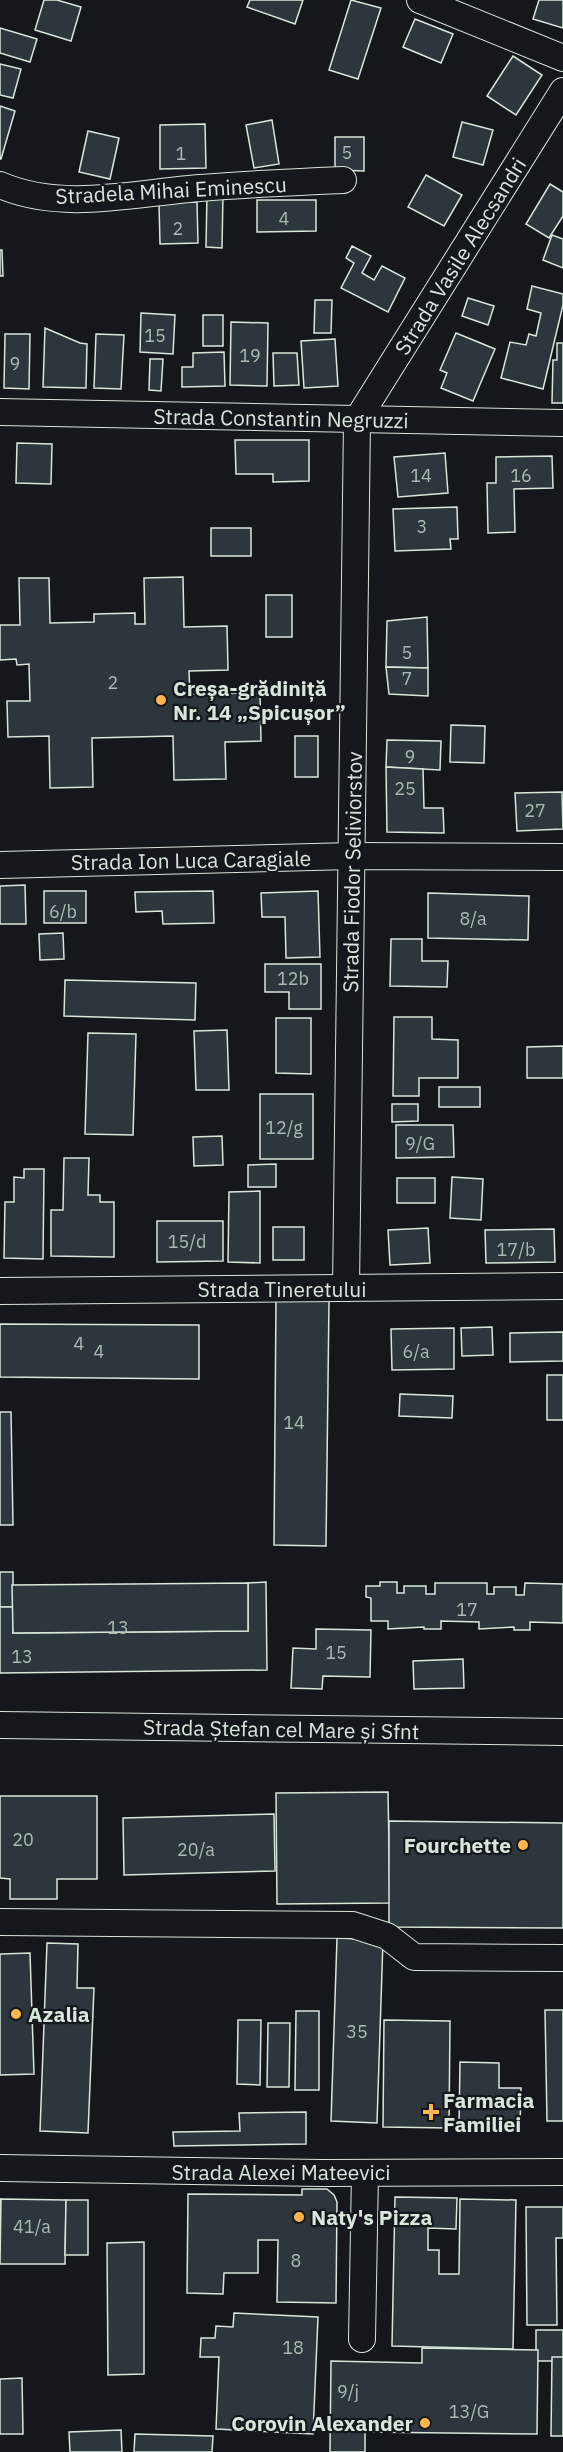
<svg xmlns="http://www.w3.org/2000/svg" width="563" height="2452" font-family="'IBM Plex Sans',sans-serif">
  <rect width="100%" height="100%" fill="#14181c"/>
  <g fill="#2c363c" stroke="#d8e6dc" stroke-width="1.5">
    <polygon points="44,0 57,0 81,7 71,41 35,30"/>
    <polygon points="250,0 303,0 295,24 247,7"/>
    <polygon points="351,0 381,8 358,79 329,70"/>
    <polygon points="539,0 563,0 563,28 533,19"/>
    <polygon points="415,19 453,34 441,63 403,47"/>
    <polygon points="0,28 37,39 30,62 0,53"/>
    <polygon points="513,56 542,75 516,115 487,96"/>
    <polygon points="0,64 21,69 13,98 0,95"/>
    <polygon points="0,106 15,111 1,159 0,159"/>
    <polygon points="272,120 279,164 254,168 246,125"/>
    <polygon points="462,122 493,130 483,165 453,157"/>
    <polygon points="205,124 206,168 160,169 160,125"/>
    <polygon points="88,131 119,138 110,179 79,172"/>
    <polygon points="335,137 364,137 364,171 335,170"/>
    <polygon points="426,175 462,195 444,226 408,207"/>
    <polygon points="550,184 563,192 563,216 549,238 526,224"/>
    <polygon points="207,194 223,194 222,248 206,247"/>
    <polygon points="257,200 316,200 316,231 257,232"/>
    <polygon points="197,202 198,243 160,244 159,203"/>
    <polygon points="552,235 563,239 563,268 543,260"/>
    <polygon points="352,246 371,256 362,273 374,280 382,266 405,278 388,312 341,288 354,263 346,258"/>
    <polygon points="0,250 2,250 3,276 0,276"/>
    <polygon points="532,286 563,294 563,305 543,389 501,378 510,342 526,345 529,334 536,336 541,313 527,309"/>
    <polygon points="468,298 494,306 488,325 462,316"/>
    <polygon points="315,300 332,300 331,333 314,333"/>
    <polygon points="141,313 175,315 173,354 140,352"/>
    <rect x="203" y="315" width="20" height="31"/>
    <polygon points="231,322 268,323 267,386 230,385"/>
    <polygon points="45,328 80,343 87,344 86,388 43,387"/>
    <polygon points="456,333 495,349 473,401 441,388 447,373 440,370"/>
    <polygon points="5,334 30,334 29,389 4,388"/>
    <polygon points="96,334 124,335 121,389 94,388"/>
    <polygon points="335,339 338,386 304,388 301,341"/>
    <polygon points="557,343 563,343 563,403 552,403 553,360 557,360"/>
    <polygon points="224,352 225,386 182,387 182,367 193,367 193,353"/>
    <polygon points="273,353 297,353 299,385 274,386"/>
    <polygon points="150,359 163,359 161,391 149,390"/>
    <polygon points="235,440 309,440 309,481 273,482 273,474 236,474"/>
    <polygon points="17,443 52,444 51,484 16,483"/>
    <polygon points="445,453 448,493 398,497 394,457"/>
    <polygon points="552,456 553,488 514,489 515,532 488,533 487,483 496,483 496,457"/>
    <polygon points="457,507 458,539 450,539 451,549 395,551 393,509"/>
    <rect x="211" y="528" width="40" height="28"/>
    <polygon points="183,577 184,627 227,626 228,670 189,671 190,694 260,693 261,741 225,742 226,779 174,780 173,736 92,738 93,787 50,788 49,736 8,737 7,701 30,701 29,664 17,665 16,659 0,660 0,625 20,625 19,578 49,578 50,623 94,622 94,614 135,613 135,624 145,624 144,578"/>
    <rect x="266" y="595" width="26" height="42"/>
    <polygon points="427,617 428,668 386,667 387,621"/>
    <polygon points="386,667 428,668 428,696 389,694"/>
    <polygon points="451,725 485,726 484,763 450,762"/>
    <rect x="295" y="736" width="23" height="41"/>
    <polygon points="387,740 441,741 440,770 386,767"/>
    <polygon points="386,767 423,769 424,808 443,808 444,833 387,832"/>
    <polygon points="562,792 563,829 517,831 515,793"/>
    <polygon points="25,885 26,924 0,924 0,886"/>
    <rect x="44" y="891" width="42" height="32"/>
    <polygon points="213,891 214,923 163,924 162,911 136,912 135,892"/>
    <polygon points="318,891 320,957 286,958 285,917 262,917 261,893"/>
    <polygon points="428,893 529,896 528,940 428,938"/>
    <polygon points="63,933 64,959 40,960 39,934"/>
    <polygon points="391,939 422,939 422,961 448,961 447,987 390,986"/>
    <polygon points="265,964 321,964 321,1009 289,1009 289,992 265,992"/>
    <polygon points="65,980 196,983 195,1020 64,1016"/>
    <polygon points="394,1017 432,1017 432,1039 458,1040 458,1078 419,1078 419,1096 393,1096"/>
    <polygon points="276,1018 311,1018 311,1074 276,1073"/>
    <polygon points="227,1030 229,1090 196,1090 194,1031"/>
    <polygon points="88,1033 136,1034 133,1135 85,1134"/>
    <polygon points="563,1046 563,1078 527,1078 527,1047"/>
    <rect x="439" y="1087" width="41" height="20"/>
    <rect x="260" y="1094" width="53" height="65"/>
    <polygon points="392,1104 418,1104 418,1121 392,1122"/>
    <polygon points="396,1125 453,1125 454,1157 396,1158"/>
    <polygon points="222,1136 223,1165 194,1166 193,1137"/>
    <polygon points="64,1158 89,1158 88,1195 100,1195 100,1202 114,1202 114,1257 51,1256 51,1210 63,1210"/>
    <polygon points="276,1164 276,1187 248,1187 248,1165"/>
    <polygon points="24,1169 44,1169 43,1259 4,1258 5,1202 14,1202 14,1177 24,1178"/>
    <polygon points="452,1177 483,1179 481,1220 450,1218"/>
    <rect x="397" y="1178" width="38" height="25"/>
    <polygon points="260,1191 260,1263 228,1262 229,1192"/>
    <polygon points="157,1221 223,1221 223,1261 157,1262"/>
    <rect x="273" y="1227" width="31" height="33"/>
    <polygon points="428,1228 430,1263 390,1265 388,1230"/>
    <polygon points="554,1229 555,1262 486,1263 485,1230"/>
    <polygon points="276,1300 329,1301 326,1546 274,1545"/>
    <polygon points="0,1324 199,1325 199,1379 0,1377"/>
    <polygon points="492,1327 493,1355 462,1356 461,1328"/>
    <polygon points="454,1328 454,1369 392,1370 391,1329"/>
    <polygon points="563,1332 563,1361 510,1362 510,1333"/>
    <rect x="547" y="1375" width="16" height="45"/>
    <polygon points="400,1394 453,1396 452,1418 399,1416"/>
    <polygon points="0,1412 11,1412 13,1525 0,1525"/>
    <rect x="0" y="1572" width="13" height="35"/>
    <polygon points="266,1582 267,1670 0,1673 0,1607 13,1607 13,1633 248,1631 248,1583"/>
    <polygon points="380,1582 397,1582 397,1593 404,1593 404,1586 426,1586 426,1594 435,1594 435,1583 487,1583 487,1594 494,1594 494,1587 516,1587 516,1595 524,1595 525,1583 563,1584 563,1623 530,1622 530,1630 514,1630 514,1627 479,1629 479,1622 441,1621 441,1629 424,1629 424,1627 388,1629 388,1621 371,1621 371,1598 366,1597 366,1586 380,1586"/>
    <polygon points="248,1583 248,1631 13,1633 12,1585"/>
    <polygon points="316,1629 371,1630 370,1677 323,1676 322,1689 291,1688 293,1648 316,1649"/>
    <polygon points="463,1659 464,1688 414,1689 413,1661"/>
    <polygon points="388,1792 390,1903 277,1904 276,1793"/>
    <polygon points="0,1796 97,1796 97,1879 57,1879 57,1899 10,1899 10,1879 0,1878"/>
    <polygon points="274,1814 275,1871 124,1875 123,1818"/>
    <polygon points="389,1821 563,1823 563,1928 389,1927"/>
    <polygon points="337,1938 383,1940 377,2123 331,2121"/>
    <polygon points="47,1943 78,1944 77,1988 94,1988 88,2133 40,2131"/>
    <polygon points="30,1953 34,2074 0,2075 0,1954"/>
    <polygon points="545,2010 563,2010 563,2121 547,2121"/>
    <polygon points="296,2011 319,2011 319,2090 295,2090"/>
    <polygon points="238,2020 261,2020 260,2085 237,2084"/>
    <polygon points="384,2020 450,2021 449,2128 383,2127"/>
    <polygon points="268,2023 290,2023 289,2087 267,2087"/>
    <polygon points="460,2062 499,2063 499,2088 521,2088 520,2125 459,2124"/>
    <polygon points="306,2112 306,2144 174,2146 173,2132 240,2131 239,2113"/>
    <polygon points="302,2189 327,2189 334,2195 337,2202 336,2303 277,2302 278,2240 258,2240 258,2273 224,2273 223,2294 187,2293 188,2194 302,2195"/>
    <polygon points="395,2197 457,2198 456,2229 428,2228 428,2250 439,2250 439,2274 459,2274 460,2199 516,2200 513,2349 392,2346"/>
    <polygon points="0,2199 1,2199 0,2252"/>
    <polygon points="1,2199 66,2200 65,2264 0,2264"/>
    <polygon points="66,2200 88,2200 88,2255 65,2255"/>
    <polygon points="526,2207 563,2207 563,2238 556,2238 557,2325 527,2325"/>
    <polygon points="144,2242 144,2374 108,2375 107,2243"/>
    <polygon points="234,2313 318,2317 313,2434 216,2429 219,2357 200,2357 201,2338 215,2338 216,2326 233,2327"/>
    <rect x="536" y="2330" width="27" height="31"/>
    <polygon points="422,2348 538,2350 537,2434 365,2432 365,2452 330,2452 331,2361 422,2363"/>
    <polygon points="552,2357 563,2357 563,2436 551,2436"/>
    <polygon points="22,2378 23,2434 0,2434 0,2379"/>
    <polygon points="121,2430 122,2452 70,2452 69,2432"/>
    <polygon points="135,2434 213,2436 212,2452 134,2452"/>
  </g>
  <g fill="none" stroke-linecap="round" stroke-linejoin="round">
    <g stroke="#d8e6dc" stroke-width="28">
      <g id="minor">
        <polyline points="420,0 563,58"/>
        <path d="M0,185C63,212 134,193 200,188C248,184 295,182 343,180"/>
        <polyline points="0,412 563,423"/>
        <polyline points="0,865 352,856 563,857"/>
        <polyline points="346,1288 357,420 563,91"/>
        <polyline points="0,1291 563,1286"/>
        <polyline points="0,1725 563,1732"/>
        <polyline points="0,1922 353,1925 387,1936 414,1957 563,1958"/>
        <polyline points="0,2168 323,2173 563,2172"/>
        <polyline points="362,2339 365,2173"/>
      </g>
    </g>
    <use href="#minor" stroke="#14181c" stroke-width="26"/>
  </g>
  <g fill="#ffb74d" stroke="#14181c" stroke-width="2">
    <circle cx="161" cy="700" r="6"/>
    <circle cx="523" cy="1845" r="6"/>
    <circle cx="16" cy="2014" r="6"/>
    <path d="M428 2103h6v6h6v6h-6v6h-6v-6h-6v-6h6z"/>
    <circle cx="299" cy="2217" r="6"/>
    <circle cx="425" cy="2423" r="6"/>
  </g>
  <g text-anchor="middle" dominant-baseline="central" stroke-width="4.5" stroke-linejoin="round" paint-order="stroke">
    <g font-size="18" fill="#adbab4">
      <text x="347" y="152">5</text>
      <text x="181" y="153">1</text>
      <text x="284" y="218">4</text>
      <text x="178" y="228">2</text>
      <text x="155" y="335">15</text>
      <text x="250" y="355">19</text>
      <text x="15" y="363">9</text>
      <text x="421" y="475">14</text>
      <text x="521" y="475">16</text>
      <text x="422" y="526">3</text>
      <text x="407" y="652">5</text>
      <text x="407" y="678">7</text>
      <text x="113" y="682">2</text>
      <text x="410" y="756">9</text>
      <text x="405" y="788">25</text>
      <text x="535" y="810">27</text>
      <text x="63" y="911">6/b</text>
      <text x="473" y="918">8/a</text>
      <text x="293" y="978">12b</text>
      <text x="284" y="1127">12/g</text>
      <text x="420" y="1143">9/G</text>
      <text x="187" y="1241">15/d</text>
      <text x="516" y="1249">17/b</text>
      <text x="79" y="1343">4</text>
      <text x="99" y="1351">4</text>
      <text x="416" y="1351">6/a</text>
      <text x="294" y="1422">14</text>
      <text x="467" y="1609">17</text>
      <text x="118" y="1627">13</text>
      <text x="336" y="1652">15</text>
      <text x="22" y="1656">13</text>
      <text x="23" y="1839">20</text>
      <text x="196" y="1849">20/a</text>
      <text x="357" y="2031">35</text>
      <text x="32" y="2226">41/a</text>
      <text x="296" y="2260">8</text>
      <text x="293" y="2347">18</text>
      <text x="348" y="2391">9/j</text>
      <text x="469" y="2411">13/G</text>
    </g>
    <g font-size="21" fill="#d8e6dc" stroke="#14181c">
      <text transform="translate(171 190) rotate(-3)">Stradela Mihai Eminescu</text>
      <text transform="translate(460 256) rotate(-58)">Strada Vasile Alecsandri</text>
      <text transform="translate(281 418) rotate(1)">Strada Constantin Negruzzi</text>
      <text transform="translate(191 860) rotate(-1)">Strada Ion Luca Caragiale</text>
      <text transform="translate(352 872) rotate(-89)">Strada Fiodor Seliviorstov</text>
      <text x="282" y="1289">Strada Tineretului</text>
      <text transform="translate(281 1729) rotate(1)">Strada Ștefan cel Mare și Sfnt</text>
      <text x="281" y="2172">Strada Alexei Mateevici</text>
    </g>
    <g font-size="21" font-weight="bold" fill="#d8e6dc" stroke="#14181c" text-anchor="start">
      <text x="173" y="688">Creșa-grădiniță<tspan x="173" dy="24">Nr. 14 „Spicușor”</tspan></text>
      <text x="511" y="1845" text-anchor="end">Fourchette</text>
      <text x="28" y="2014">Azalia</text>
      <text x="443" y="2100">Farmacia<tspan x="443" dy="24">Familiei</tspan></text>
      <text x="311" y="2217">Naty's Pizza</text>
      <text x="413" y="2423" text-anchor="end">Corovin Alexander</text>
    </g>
  </g>
</svg>
